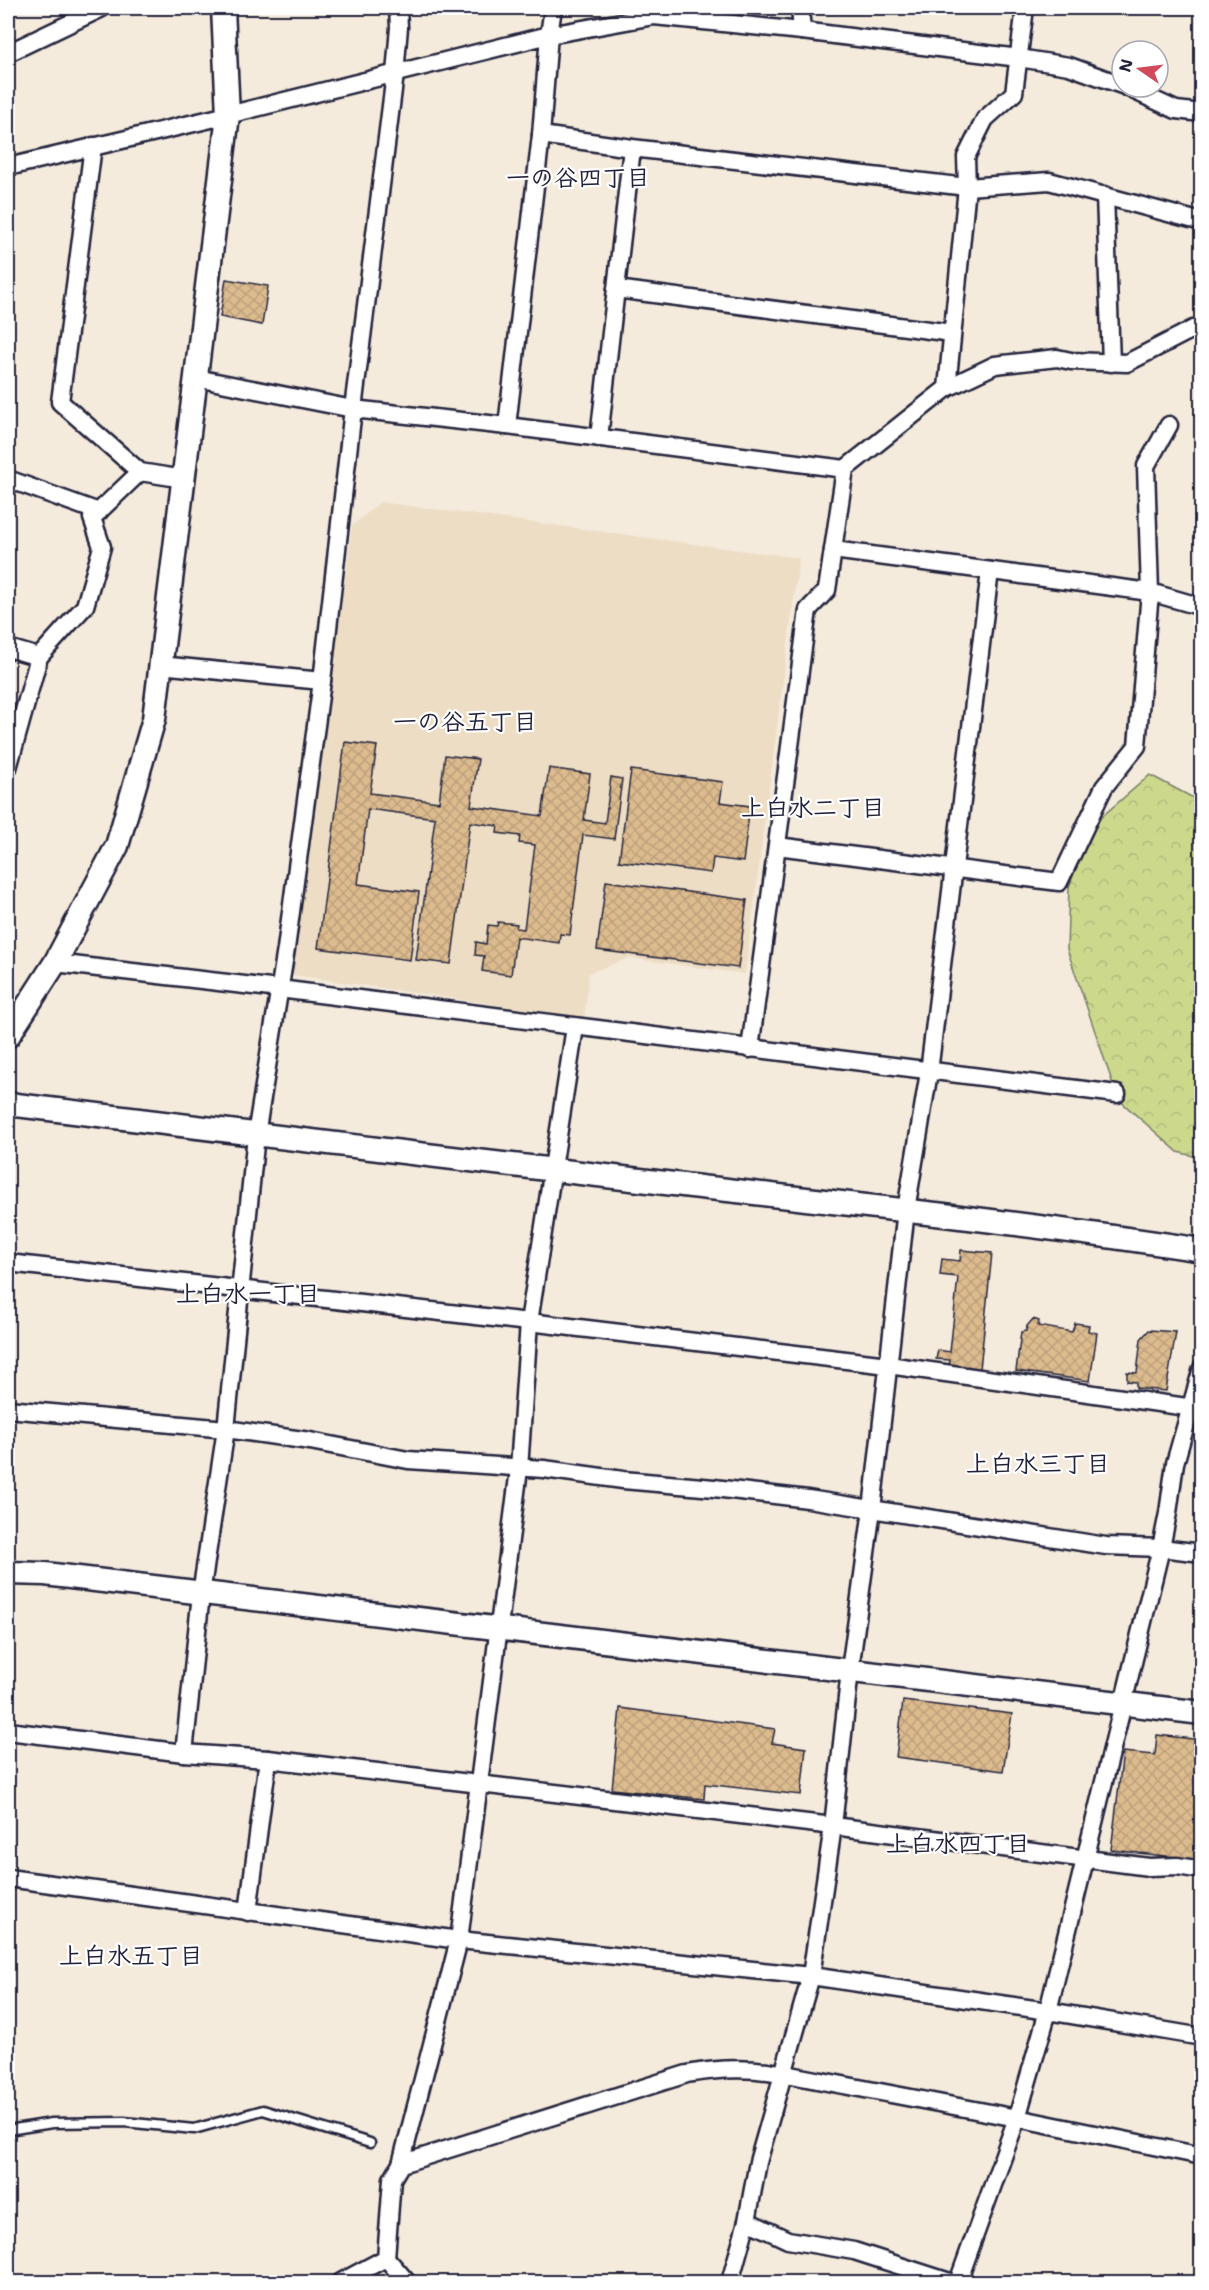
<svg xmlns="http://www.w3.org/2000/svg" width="1209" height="2290" font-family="'Shantell Sans','Klee One',sans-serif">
  <defs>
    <pattern id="forest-crowns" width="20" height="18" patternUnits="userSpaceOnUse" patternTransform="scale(1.5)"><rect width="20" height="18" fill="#ccd98d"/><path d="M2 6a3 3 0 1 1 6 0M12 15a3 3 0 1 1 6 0" fill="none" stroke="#afba7b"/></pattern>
    <pattern id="building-cross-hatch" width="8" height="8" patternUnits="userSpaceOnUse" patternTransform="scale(1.5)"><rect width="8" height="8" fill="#dcbb8e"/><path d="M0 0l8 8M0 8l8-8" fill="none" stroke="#bca07b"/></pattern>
  </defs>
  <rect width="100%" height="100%" fill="#f4ebdd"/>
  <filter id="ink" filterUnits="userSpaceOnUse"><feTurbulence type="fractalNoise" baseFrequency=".0167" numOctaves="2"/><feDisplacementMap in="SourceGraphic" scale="12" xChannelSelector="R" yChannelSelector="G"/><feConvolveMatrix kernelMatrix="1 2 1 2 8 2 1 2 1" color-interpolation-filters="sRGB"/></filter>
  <g filter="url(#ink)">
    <polygon fill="#edddc5" points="380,502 799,558 745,974 629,958 589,973 584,1018 293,975 352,526"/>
    <polygon fill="url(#forest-crowns)" stroke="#777e64" stroke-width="1.5" points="1150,775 1201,802 1201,1158 1178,1152 1118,1099 1067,949 1069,887 1091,826"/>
    <g fill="url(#building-cross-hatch)" stroke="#22223b" stroke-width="1.5">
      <polygon points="226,279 268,286 262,325 220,317"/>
      <polygon points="345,742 377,746 370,793 439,802 445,755 478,759 471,806 542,816 549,768 590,774 584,820 605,823 611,777 622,779 614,839 583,835 570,935 560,934 559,943 516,937 511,975 482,971 484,956 475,955 476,942 486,944 488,925 497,926 498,922 517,924 516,928 524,929 535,845 519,843 520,836 497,833 498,826 470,822 451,964 416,960 435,818 368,809 358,884 419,892 410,960 318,948"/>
      <polygon points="631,770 723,782 720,802 750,806 743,862 713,858 711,873 619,861"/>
      <polygon points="606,881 747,900 738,968 597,950"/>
      <polygon points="961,1250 992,1253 980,1369 949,1366 950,1360 936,1359 938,1350 950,1352 958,1277 940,1275 942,1259 960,1261"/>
      <polygon points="1033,1319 1039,1321 1038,1326 1072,1332 1075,1323 1089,1325 1088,1331 1097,1333 1090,1381 1016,1371 1021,1332 1026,1331 1027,1326"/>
      <polygon points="1149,1330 1176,1332 1166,1391 1136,1388 1136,1382 1127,1381 1127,1372 1137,1373 1141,1339"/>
      <polygon points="903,1701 1012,1714 1003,1771 896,1757"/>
      <polygon points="620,1708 775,1729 772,1743 806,1748 801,1795 705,1784 704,1799 612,1789"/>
      <polygon points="1157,1735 1202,1740 1202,1860 1111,1850 1123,1752 1155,1755"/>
    </g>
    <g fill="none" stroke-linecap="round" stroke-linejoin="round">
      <g stroke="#22223b" stroke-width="13">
        <polyline id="lane" points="8,2130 52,2123 124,2122 194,2129 263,2110 370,2143"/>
      </g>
      <g stroke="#22223b" stroke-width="21">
        <g id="street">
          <polyline points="553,8 549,35 654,16 802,31 1019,58 1069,66 1122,85"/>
          <polyline points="800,8 802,31"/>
          <polyline points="8,53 102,8"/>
          <polyline points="1126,87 1176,110 1202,113"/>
          <polyline points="541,135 632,148 967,187 1049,181 1202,222"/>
          <polyline points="93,146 60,402 140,472 184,479"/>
          <polyline points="8,167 228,115 549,35 541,135 507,426"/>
          <polyline points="1105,195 1111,363"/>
          <polyline points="616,289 952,333"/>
          <polyline points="196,378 353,409 507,426 845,469 827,590 808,610 750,1049"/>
          <polyline points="947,388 995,365 1057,358 1071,361 1127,363 1193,329 1202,328"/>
          <polyline points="599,438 632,148"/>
          <polyline points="845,469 947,388 967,187 966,157 985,119 1014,93 1025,8"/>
          <polyline points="8,479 99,512"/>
          <polyline points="833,550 1150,592 1202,607"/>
          <polyline points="8,648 39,657"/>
          <polyline points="160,665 322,681"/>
          <polyline points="8,768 39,657 85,606 102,547 92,518 140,472"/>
          <polyline points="777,846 1059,882 1104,787 1137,746 1150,592 1146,466 1169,425"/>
          <polyline points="55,963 279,989 1117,1094"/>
          <polyline points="8,1263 529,1322 888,1365 1201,1409"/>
          <polyline points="8,1409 226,1429 310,1441 408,1460 544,1469 623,1480 714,1488 808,1499 1106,1546 1161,1548 1168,1513 1175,1463 1202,1368"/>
          <polyline points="8,1731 184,1753 268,1759 833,1826 1149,1867 1177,1866 1202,1870"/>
          <polyline points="184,1753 201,1594 226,1429 256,1135 286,949 322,681 353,409 395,74 399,27 398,8"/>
          <polyline points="8,1878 459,1940 811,1976 1048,2011 1202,2037"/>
          <polyline points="248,1912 268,1759"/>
          <polyline points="401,2164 459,1940 519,1469 529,1322 575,1027"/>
          <polyline points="747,2221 788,2240 854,2251 950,2282"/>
          <polyline points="386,2258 407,2282"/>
          <path d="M341,2282L386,2258L392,2179L401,2164L687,2074C719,2068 747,2067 780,2073L1017,2118L1202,2156"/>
          <polyline points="730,2282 747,2221 758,2162 811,1976 833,1826 850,1670 872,1509 906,1210 929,1072 990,571"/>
          <polyline points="958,2282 1017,2118 1048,2011 1161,1548 1202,1553"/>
        </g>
      </g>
      <g stroke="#22223b" stroke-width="27">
        <g id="secondary">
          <polyline points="8,1036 55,963 117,846 154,719 228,115 223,8"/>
          <path d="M8,1104C229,1132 452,1158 674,1184C850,1204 1026,1223 1202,1250"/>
          <polyline points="8,1573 45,1574 1202,1713"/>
        </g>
      </g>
      <use href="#lane" stroke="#fff" stroke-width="8"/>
      <use href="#street" stroke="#fff" stroke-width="16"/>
      <use href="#secondary" stroke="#fff" stroke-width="22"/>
    </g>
  </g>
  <g text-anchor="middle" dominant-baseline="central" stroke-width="4.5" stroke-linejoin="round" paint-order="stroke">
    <g font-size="24" font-weight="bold" fill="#22223b" stroke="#fff">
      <text x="578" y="178">一の谷四丁目</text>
      <text x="465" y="722">一の谷五丁目</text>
      <text x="813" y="808">上白水二丁目</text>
      <text x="248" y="1294">上白水一丁目</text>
      <text x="1038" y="1464">上白水三丁目</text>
      <text x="958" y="1844">上白水四丁目</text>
      <text x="131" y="1956">上白水五丁目</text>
    </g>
  </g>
  <rect width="1209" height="2290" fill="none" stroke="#fff" stroke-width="30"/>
  <rect x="15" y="15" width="1179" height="2260" fill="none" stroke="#22223b" stroke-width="2" filter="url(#ink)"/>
  <g transform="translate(1140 69) rotate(284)"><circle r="28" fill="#ffffff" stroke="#a7a7b1" stroke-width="1.5"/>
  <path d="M0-4.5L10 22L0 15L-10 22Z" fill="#d1495b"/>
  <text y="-9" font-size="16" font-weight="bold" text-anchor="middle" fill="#22223b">N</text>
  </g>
</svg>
